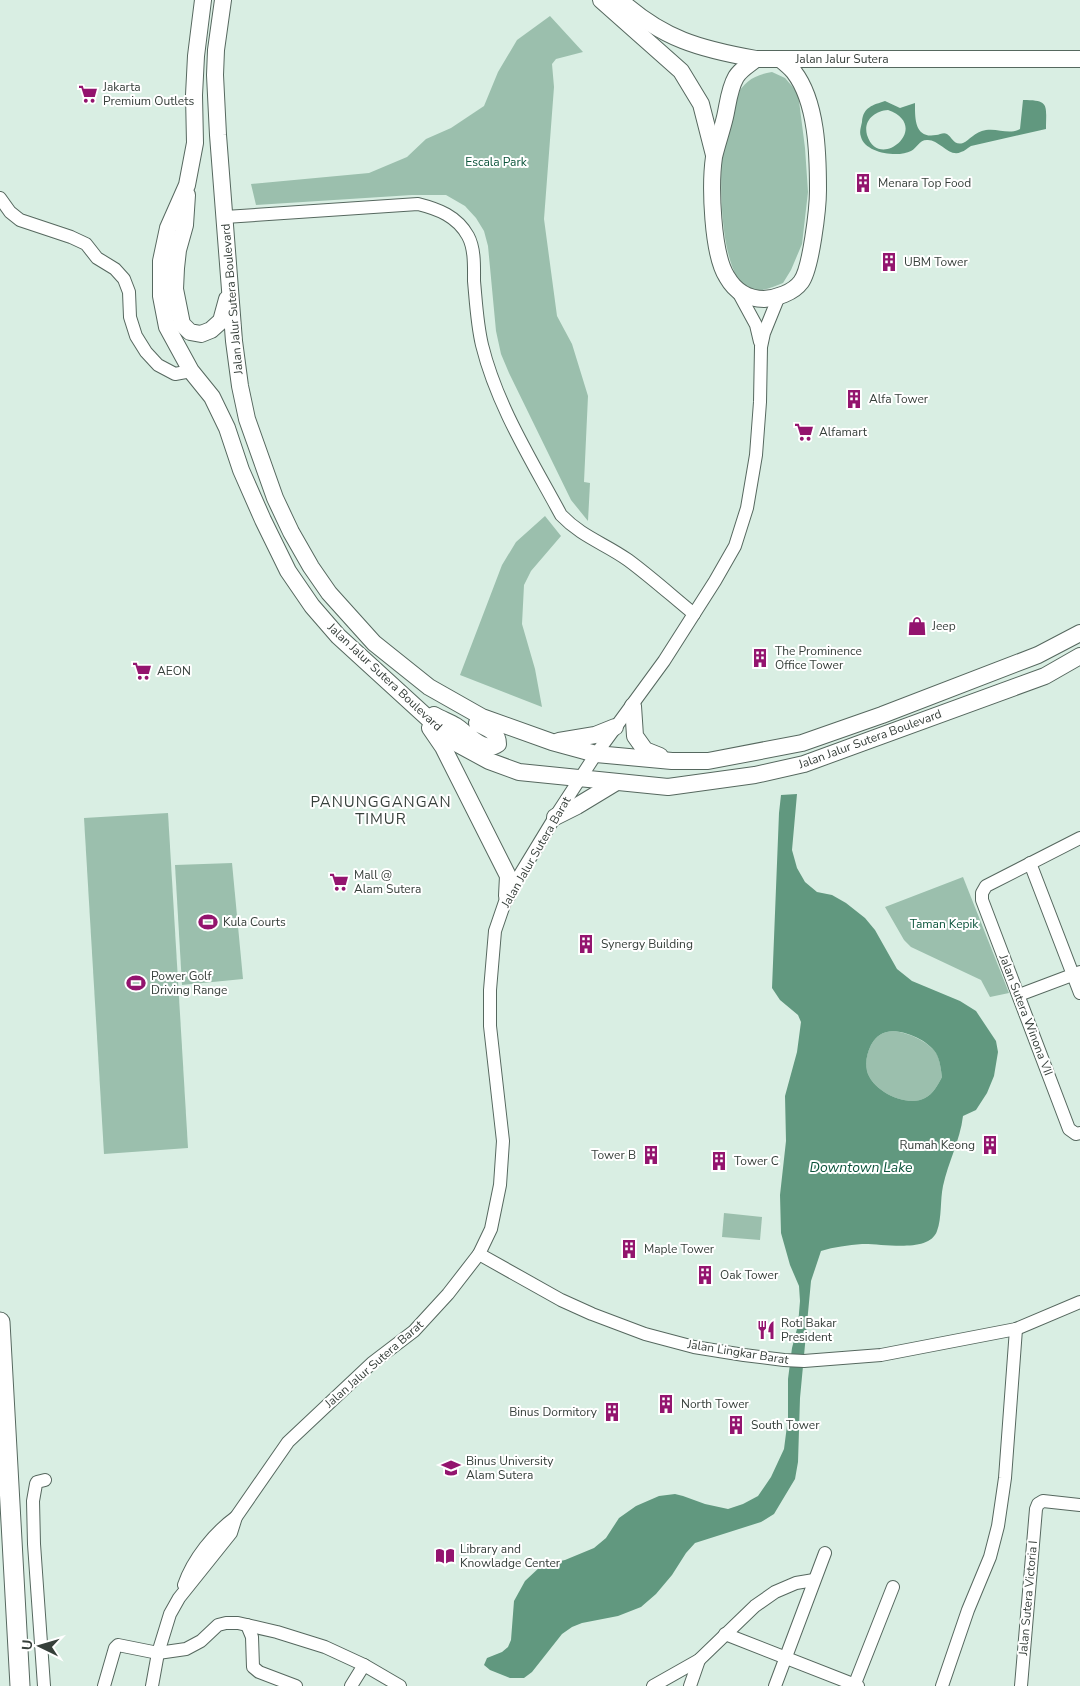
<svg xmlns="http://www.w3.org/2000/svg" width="1080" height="1686" font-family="'Nunito Sans',sans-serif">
  <rect width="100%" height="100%" fill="#d9eee3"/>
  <g fill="#9bbfad">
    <polygon points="550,16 583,52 556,59 552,64 554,87 544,219 557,316 572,344 588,396 584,482 590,483 588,521 571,500 509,373 501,354 496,331 488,246 484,231 476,218 465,206 446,195 412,195 256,205 251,184 369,173 407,157 426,139 451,128 484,106 498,72 517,40"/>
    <path d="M772,72L785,78L798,93L805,148L808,192L802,244L791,270L783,283C773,287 761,293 750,289C719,278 719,176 723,148C725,137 728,126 731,115C732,109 733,102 736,97C744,81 755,75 772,72Z"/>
    <polygon points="545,516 561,536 531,571 524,585 522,624 535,669 542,707 460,675 502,565 516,542"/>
    <polygon points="168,813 188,1148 104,1154 84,818"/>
    <polygon points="232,863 243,979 182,985 175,865"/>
    <polygon points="963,877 1009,993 990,997 981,980 911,947 904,940 885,907"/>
    <path d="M893,1031C907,1032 928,1041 937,1054C940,1061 941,1070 942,1077C938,1085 933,1094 925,1098C907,1108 872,1091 867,1071C865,1062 867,1053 871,1045C877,1035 882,1032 893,1031Z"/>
    <polygon points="724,1213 762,1217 760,1240 722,1237"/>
  </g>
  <g fill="#61987f" fill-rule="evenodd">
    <path d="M1023,100C1050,100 1046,105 1046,129L971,146C967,148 965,151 961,152C949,158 939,139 927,140C919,140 917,148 911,151C898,158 865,153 861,137C859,132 861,127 862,122C863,107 873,105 885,101L900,108L915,103C915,117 914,139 936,135C940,135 943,132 947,134C952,137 954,146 963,143C970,140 974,132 986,130C998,128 1009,135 1020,129ZM888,110C933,126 879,173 867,135C863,120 875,111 888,110Z"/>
    <path d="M797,794L792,850L797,868L805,882L817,892L832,895L846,903L865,918L875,930L897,969L912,981L960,1001L976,1011L996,1041L998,1052L994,1076L987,1093L976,1110L963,1116C960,1141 948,1162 943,1186C940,1200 942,1218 937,1231C929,1254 880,1243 862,1244C848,1245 834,1247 821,1251L811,1281L800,1398L798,1462L795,1479L774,1514L761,1522L695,1543L686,1553L672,1575L656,1594L641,1607L618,1616L582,1623L572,1627L562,1634L532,1672L524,1678H510L490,1670L484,1665L487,1658L502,1652L508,1647L511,1640L514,1601L525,1581L542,1565L565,1560L594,1548L606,1538L619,1518L636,1506L659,1496L675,1494L683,1496L705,1504L728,1509L743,1504L758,1496L771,1477L784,1449L788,1418V1379L792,1348L798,1325L800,1301L799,1286L790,1265L781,1233L780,1195L786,1141L785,1096L797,1052L801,1022L798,1015L780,1000L772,988L779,813L781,795ZM893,1031C908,1032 927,1040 936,1053C940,1060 941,1070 942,1077C938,1085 933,1094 925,1098C907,1108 872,1091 867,1071C865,1062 867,1053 871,1045C877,1035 882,1032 893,1031Z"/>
  </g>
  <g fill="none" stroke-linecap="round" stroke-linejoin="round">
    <g stroke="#56685f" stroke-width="14">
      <g id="minor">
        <polyline points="0,198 10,212 20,220 71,237 86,244 97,258 115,269 124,279 129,292 130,317 136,336 146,352 158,365 175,374 191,371"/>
        <path d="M225,217L418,204C438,209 457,216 468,236C475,249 474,267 474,281C476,302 477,324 482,345C497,406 532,461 561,515C582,537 604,543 628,560C651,577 672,596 694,614"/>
        <polyline points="737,290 756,325 760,342"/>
        <polyline points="1080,838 986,886 982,893 982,900 1069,1129 1076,1134 1080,1133"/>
        <polyline points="1030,863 1080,993"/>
        <polyline points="1019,995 1080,972"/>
        <polyline points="479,1254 561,1300 592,1314 645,1334 694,1347 744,1355 784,1360 804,1361 881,1355 1016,1329 1080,1302"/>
        <path d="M184,1585C193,1559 214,1533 236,1517"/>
        <polyline points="247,1625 252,1637 253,1667 259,1672 296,1686"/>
        <polyline points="725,1634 858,1686"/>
        <polyline points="44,1686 34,1544 33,1501 36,1484 37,1482 45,1480"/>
        <polyline points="104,1686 115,1648 118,1645 158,1653 186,1649 201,1641 218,1625 226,1623 238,1623 277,1632 325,1647 364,1665 400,1686"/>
        <polyline points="152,1686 158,1653 170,1614 179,1598 231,1533 236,1517 288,1442 372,1363 414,1331 448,1294 479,1254 491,1229 500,1185 503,1141 490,1026 490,990 495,931 507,896 555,817 596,754 664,661 715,581 735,546 747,508 756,455 760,402 761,347 764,333 779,296"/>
        <polyline points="351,1686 364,1665"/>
        <polyline points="653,1686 699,1660 755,1606 775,1592 796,1583 814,1580"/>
        <polyline points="690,1686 699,1660"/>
        <polyline points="775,1686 825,1553"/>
        <polyline points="854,1686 893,1587"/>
        <polyline points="942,1686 968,1610 990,1557 998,1526 1005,1478 1016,1329"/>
        <polyline points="1021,1686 1036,1509 1038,1504 1043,1501 1080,1505"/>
      </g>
    </g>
    <g stroke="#56685f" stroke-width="18">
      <g id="major">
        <polyline points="203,0 196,56 194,95 195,143 187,185 168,228 161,261 161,296 167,327 191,371 212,397 227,428 241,470 263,520 288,571 312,606 338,636 454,742 489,761 519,772 668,787 755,775 804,764 1045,676 1080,656"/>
        <polyline points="223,0 216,50 215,75 218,135 234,341 240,386 247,419 275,498 291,532 311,567 329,593 374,643 429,687 482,717 552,742 596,754 672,761 708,761 802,743 882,715 1038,655 1080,633"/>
        <polyline points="601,0 681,71 701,104 714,155"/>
        <path d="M620,0C663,39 700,49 756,59H1080"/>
        <path d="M756,59C749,65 741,69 736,77C729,89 728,104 725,117C722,130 717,144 714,157C710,185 712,254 727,277C735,291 747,299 764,299C776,298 793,293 801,282C811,269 818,208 818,190C818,154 817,102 794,72C790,67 785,63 780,59"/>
        <polyline points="187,195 185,225 178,250 176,268 175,289 182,324 190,332 201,334 211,330 221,321 227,299"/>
        <polyline points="633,706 635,736 645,750 660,756"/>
        <path d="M434,715C441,719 449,722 456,726C467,733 484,754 498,744C498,731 487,729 477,723"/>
        <polyline points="430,728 443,747 508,876 507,896"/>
        <polyline points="559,741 595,735 615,727"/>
        <polyline points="555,817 577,806 615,783"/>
      </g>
    </g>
    <g stroke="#56685f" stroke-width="21">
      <polyline id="highway" points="0,1322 20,1686"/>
    </g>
    <use href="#minor" stroke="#fff" stroke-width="12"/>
    <use href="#major" stroke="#fff" stroke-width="16"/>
    <use href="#highway" stroke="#fff" stroke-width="19"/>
  </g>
  <defs>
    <g id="supermarket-bare" transform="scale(1.5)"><path d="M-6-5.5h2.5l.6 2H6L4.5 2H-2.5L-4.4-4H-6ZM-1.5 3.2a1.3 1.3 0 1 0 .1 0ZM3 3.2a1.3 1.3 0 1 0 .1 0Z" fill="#93146e" stroke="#fff" stroke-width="2.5" paint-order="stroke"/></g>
    <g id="building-bare" transform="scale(1.5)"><path d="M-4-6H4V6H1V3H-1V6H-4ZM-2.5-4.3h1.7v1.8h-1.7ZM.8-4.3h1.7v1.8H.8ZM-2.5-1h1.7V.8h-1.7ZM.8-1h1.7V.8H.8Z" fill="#93146e" stroke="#fff" stroke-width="2.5" paint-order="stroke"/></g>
    <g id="shop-bare" transform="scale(1.5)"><path d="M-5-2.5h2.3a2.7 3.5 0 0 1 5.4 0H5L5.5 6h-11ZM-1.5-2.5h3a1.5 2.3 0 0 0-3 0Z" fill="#93146e" stroke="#fff" stroke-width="2.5" paint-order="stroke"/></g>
    <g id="stadium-bare" transform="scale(1.5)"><path d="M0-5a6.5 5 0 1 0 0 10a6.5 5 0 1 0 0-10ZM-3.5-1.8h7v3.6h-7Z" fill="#93146e" stroke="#fff" stroke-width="2.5" paint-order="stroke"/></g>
    <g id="restaurant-bare" transform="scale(1.5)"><path d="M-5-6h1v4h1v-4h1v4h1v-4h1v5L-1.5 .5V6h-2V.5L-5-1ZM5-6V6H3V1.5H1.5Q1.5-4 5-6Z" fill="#93146e" stroke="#fff" stroke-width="2.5" paint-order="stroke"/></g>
    <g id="university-bare" transform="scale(1.5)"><path d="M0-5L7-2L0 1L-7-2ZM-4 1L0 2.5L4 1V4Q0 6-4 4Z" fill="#93146e" stroke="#fff" stroke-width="2.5" paint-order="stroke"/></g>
    <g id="library-bare" transform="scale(1.5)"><path d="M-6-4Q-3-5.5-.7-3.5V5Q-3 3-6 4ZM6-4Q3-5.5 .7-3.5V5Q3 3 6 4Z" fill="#93146e" stroke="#fff" stroke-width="2.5" paint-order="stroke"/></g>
  </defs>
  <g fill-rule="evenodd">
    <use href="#supermarket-bare" x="88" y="94"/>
    <use href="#building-bare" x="863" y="183"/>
    <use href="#building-bare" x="889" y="262"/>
    <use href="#building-bare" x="854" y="399"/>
    <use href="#supermarket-bare" x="804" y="432"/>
    <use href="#shop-bare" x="917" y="626"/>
    <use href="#building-bare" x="760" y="658"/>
    <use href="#supermarket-bare" x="142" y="671"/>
    <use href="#supermarket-bare" x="339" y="882"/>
    <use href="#stadium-bare" x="208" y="922"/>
    <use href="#building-bare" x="586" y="944"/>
    <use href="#stadium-bare" x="136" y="983"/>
    <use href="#building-bare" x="990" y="1145"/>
    <use href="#building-bare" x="651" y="1155"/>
    <use href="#building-bare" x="719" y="1161"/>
    <use href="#building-bare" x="629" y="1249"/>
    <use href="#building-bare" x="705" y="1275"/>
    <use href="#restaurant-bare" x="766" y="1330"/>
    <use href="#building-bare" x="666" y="1404"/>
    <use href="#building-bare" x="612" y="1412"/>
    <use href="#building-bare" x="736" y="1425"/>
    <use href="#university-bare" x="451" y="1468"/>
    <use href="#library-bare" x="445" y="1556"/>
  </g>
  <g text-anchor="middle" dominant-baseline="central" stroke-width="4" stroke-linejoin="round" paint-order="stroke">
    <g font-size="12" fill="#363f3a" stroke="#fff">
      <text x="842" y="59">Jalan Jalur Sutera</text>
      <text transform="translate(232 299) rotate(-95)">Jalan Jalur Sutera Boulevard</text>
      <text transform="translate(385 677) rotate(43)">Jalan Jalur Sutera Boulevard</text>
      <text transform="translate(870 739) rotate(-20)">Jalan Jalur Sutera Boulevard</text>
      <text transform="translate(536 852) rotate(-60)">Jalan Jalur Sutera Barat</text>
      <text transform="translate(1026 1015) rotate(69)">Jalan Sutera Winona VII</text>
      <text transform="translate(738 1352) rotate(9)">Jalan Lingkar Barat</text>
      <text transform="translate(374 1364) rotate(-41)">Jalan Jalur Sutera Barat</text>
      <text transform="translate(1028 1598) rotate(-85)">Jalan Sutera Victoria I</text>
    </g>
    <g font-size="12" fill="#363f3a" stroke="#fff" text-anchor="start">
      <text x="103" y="87">Jakarta<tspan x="103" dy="14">Premium Outlets</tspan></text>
      <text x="878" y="183">Menara Top Food</text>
      <text x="904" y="262">UBM Tower</text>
      <text x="869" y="399">Alfa Tower</text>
      <text x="819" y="432">Alfamart</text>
      <text x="932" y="626">Jeep</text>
      <text x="775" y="651">The Prominence<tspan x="775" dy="14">Office Tower</tspan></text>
      <text x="157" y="671">AEON</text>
      <text x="354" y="875">Mall @<tspan x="354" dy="14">Alam Sutera</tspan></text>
      <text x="223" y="922">Kula Courts</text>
      <text x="601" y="944">Synergy Building</text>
      <text x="151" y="976">Power Golf<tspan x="151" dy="14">Driving Range</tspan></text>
      <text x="975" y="1145" text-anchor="end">Rumah Keong</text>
      <text x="636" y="1155" text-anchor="end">Tower B</text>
      <text x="734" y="1161">Tower C</text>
      <text x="644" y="1249">Maple Tower</text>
      <text x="720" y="1275">Oak Tower</text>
      <text x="781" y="1323">Roti Bakar<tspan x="781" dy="14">President</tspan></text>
      <text x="681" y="1404">North Tower</text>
      <text x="597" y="1412" text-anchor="end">Binus Dormitory</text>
      <text x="751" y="1425">South Tower</text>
      <text x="466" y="1461">Binus University<tspan x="466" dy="14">Alam Sutera</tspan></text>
      <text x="460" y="1549">Library and<tspan x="460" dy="14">Knowladge Center</tspan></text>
    </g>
    <g font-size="12" fill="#0a533a" stroke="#fff">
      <text x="496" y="162">Escala Park</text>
      <text x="944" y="924">Taman Kepik</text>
    </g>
    <g font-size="14" font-style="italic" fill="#0c543b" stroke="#fff">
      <text x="861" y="1167">Downtown Lake</text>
    </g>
    <g font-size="15" letter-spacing="1" fill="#363f3a" stroke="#fff">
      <text x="381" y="802">PANUNGGANGAN<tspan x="381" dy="17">TIMUR</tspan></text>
    </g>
  </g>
  <g transform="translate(40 1646) rotate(275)" stroke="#ffffff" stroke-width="4" paint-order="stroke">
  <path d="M0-4L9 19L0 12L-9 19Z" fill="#363f3a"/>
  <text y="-8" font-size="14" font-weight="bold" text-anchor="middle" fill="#363f3a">U</text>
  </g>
</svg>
